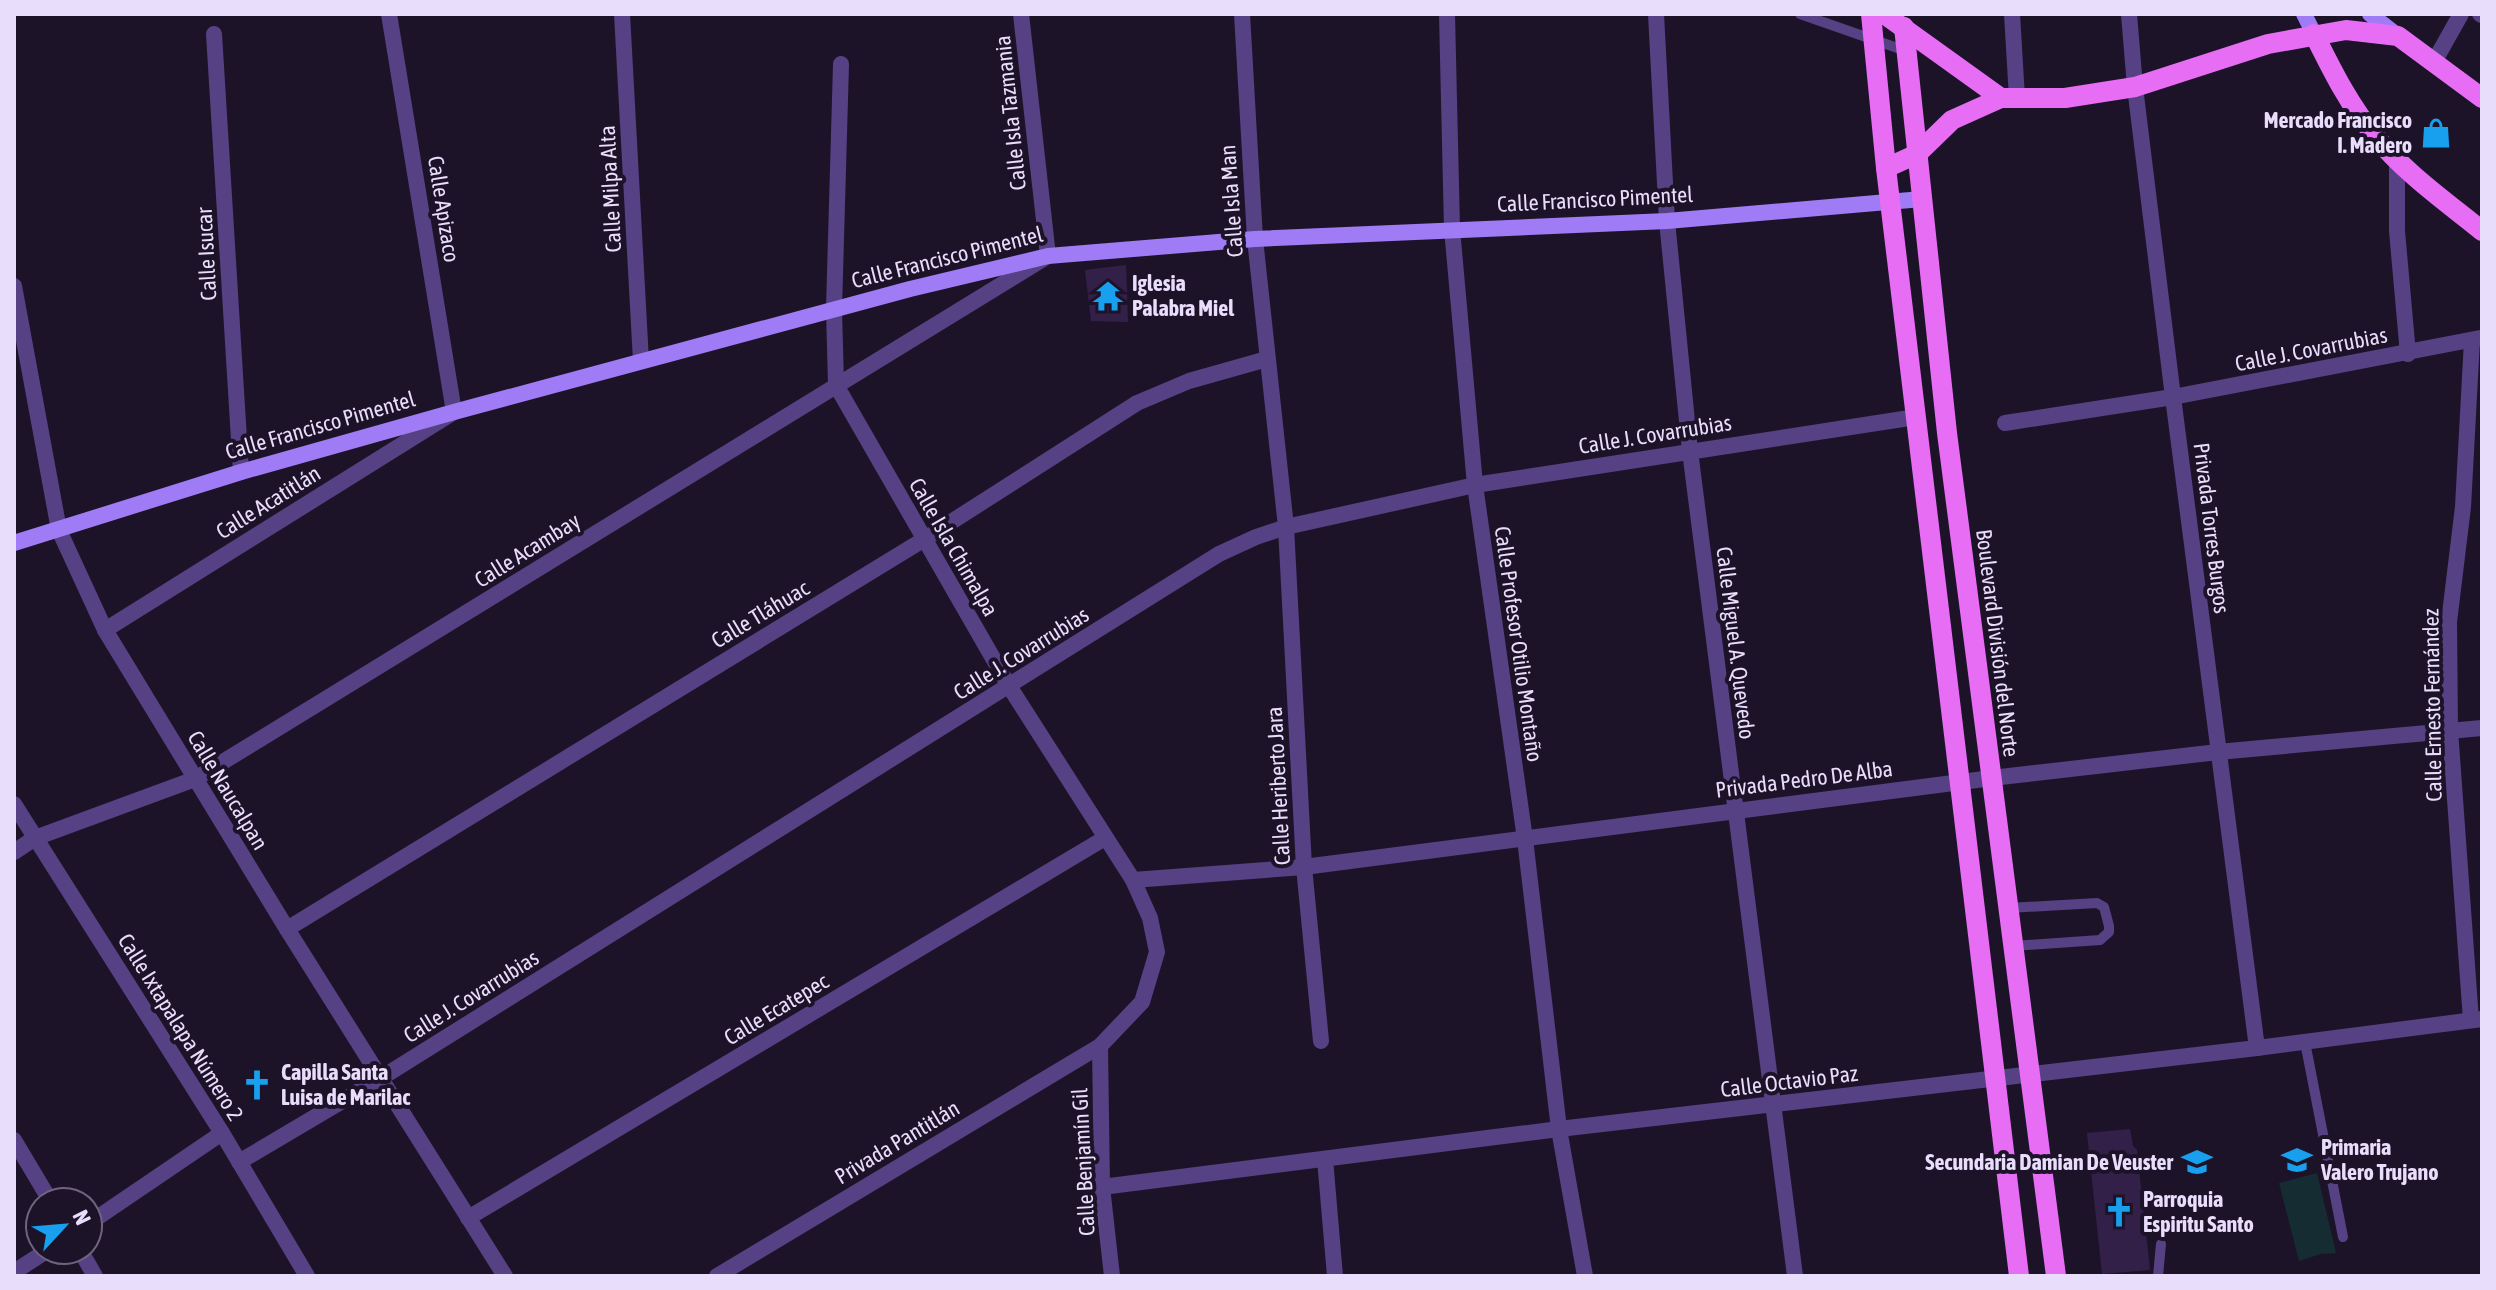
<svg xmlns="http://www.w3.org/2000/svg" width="2496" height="1290" font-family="'Asap Condensed',sans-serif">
  <rect width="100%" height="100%" fill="#1d1329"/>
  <polygon fill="#162c33" points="2317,1173 2336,1253 2321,1254 2299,1261 2279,1183"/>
  <g fill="#332049">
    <polygon points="1126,265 1128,322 1091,321 1085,270"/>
    <polygon points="2130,1129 2133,1146 2137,1150 2150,1270 2102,1274 2087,1133"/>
  </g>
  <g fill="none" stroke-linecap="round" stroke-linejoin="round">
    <g stroke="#564184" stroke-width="10">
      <polyline points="1800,14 1906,51"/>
      <polyline points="2009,908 2097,903 2104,907 2109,926 2109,932 2100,940 2013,946"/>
      <polyline points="2305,1042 2343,1237"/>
      <polyline points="2158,1276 2161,1244"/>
    </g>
    <g stroke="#564184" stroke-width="16">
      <polyline points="622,14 641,361"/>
      <polyline points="1242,14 1255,239 1286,527 1304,867 1321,1041"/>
      <polyline points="1447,14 1452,229 1475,485 1525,839 1559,1129 1585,1276"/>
      <polyline points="1656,14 1667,221 1690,451 1795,1276"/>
      <polyline points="2012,14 2017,98"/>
      <polyline points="2129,14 2135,87 2173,397 2257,1048"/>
      <polyline points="2480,14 2482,15"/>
      <polyline points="214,34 241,472"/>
      <polyline points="2434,62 2461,14"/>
      <polyline points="2397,161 2397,231 2408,354"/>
      <polyline points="14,286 59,530 105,630 287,929 505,1276"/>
      <polyline points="2005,423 2173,397 2480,338"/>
      <polyline points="105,630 454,412 389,14"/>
      <polyline points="14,804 222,1133 307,1276"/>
      <polyline points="14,852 35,838 195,779 1048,256 1021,14"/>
      <polyline points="1133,880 1304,867 1992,778 2218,752 2482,728"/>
      <polyline points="287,929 923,540 1137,403 1189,381 1267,359"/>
      <polyline points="2471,1020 2450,730 2449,622 2463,507 2472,340"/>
      <polyline points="1100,1046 1102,1187 1112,1276"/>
      <polyline points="14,1140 51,1202"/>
      <polyline points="1325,1159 1335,1276"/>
      <polyline points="239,1162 381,1078 1219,554 1256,537 1286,527 1475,485 1916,417"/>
      <polyline points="1102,1187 1559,1129 2257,1048 2482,1019"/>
      <polyline points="468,1218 1105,838"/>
      <polyline points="88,1224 222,1133"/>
      <polyline points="80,1250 95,1276"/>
      <polyline points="14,1272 48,1250"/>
      <polyline points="717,1276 1100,1046 1142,1002 1157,952 1150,918 1133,880 1009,686 836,385 834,309 841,64"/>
    </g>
    <g stroke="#9f7cf5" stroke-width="16">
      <polyline points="2304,14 2314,34"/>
      <polyline points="2370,14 2398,36"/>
      <polyline points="14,543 241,472 454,412 910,289 1048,256 1255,239 1667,221 1922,199"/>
    </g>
    <g stroke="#e66df4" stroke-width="20">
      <polyline points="1871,14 1886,168 2019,1276"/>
      <polyline points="1884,14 2001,98"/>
      <polyline points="1904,27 1947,433 2056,1276"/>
      <path d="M2314,34C2332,70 2349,105 2375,136C2405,173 2445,201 2482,231"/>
      <polyline points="1886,168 1917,154 1952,120 2001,98 2065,98 2135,87 2268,44 2346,30 2398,36 2482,98"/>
    </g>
  </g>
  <defs>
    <g id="shop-bare" transform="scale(2.4)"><path d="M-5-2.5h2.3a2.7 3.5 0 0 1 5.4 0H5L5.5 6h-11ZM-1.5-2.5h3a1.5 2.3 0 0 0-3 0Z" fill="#189fee" stroke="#1d1329" stroke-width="2.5" paint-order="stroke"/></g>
    <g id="temple-bare" transform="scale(2.4)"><path d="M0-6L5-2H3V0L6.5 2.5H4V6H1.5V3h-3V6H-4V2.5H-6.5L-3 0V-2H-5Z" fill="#189fee" stroke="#1d1329" stroke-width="2.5" paint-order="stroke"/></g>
    <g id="church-bare" transform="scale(2.4)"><path d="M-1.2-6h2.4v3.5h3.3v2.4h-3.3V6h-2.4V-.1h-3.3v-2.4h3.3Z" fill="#189fee" stroke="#1d1329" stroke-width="2.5" paint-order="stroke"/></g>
    <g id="school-bare" transform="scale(2.4)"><path d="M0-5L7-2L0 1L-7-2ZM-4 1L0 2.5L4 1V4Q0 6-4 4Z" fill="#189fee" stroke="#1d1329" stroke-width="2.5" paint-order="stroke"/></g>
  </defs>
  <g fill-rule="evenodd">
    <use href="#shop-bare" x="2436" y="133"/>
    <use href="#temple-bare" x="1108" y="296"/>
    <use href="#church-bare" x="257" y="1085"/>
    <use href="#school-bare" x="2297" y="1160"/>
    <use href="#school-bare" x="2197" y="1162"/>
    <use href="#church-bare" x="2119" y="1212"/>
  </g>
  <g text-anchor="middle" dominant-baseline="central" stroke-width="8" stroke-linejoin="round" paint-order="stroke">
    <g font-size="22" fill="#e9ddfc" stroke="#1d1329">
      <text transform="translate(1010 113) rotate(-96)">Calle Isla Tazmania</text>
      <text transform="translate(610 189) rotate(-93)">Calle Milpa Alta</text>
      <text transform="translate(1595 199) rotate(-3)">Calle Francisco Pimentel</text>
      <text transform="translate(1231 201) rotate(-94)">Calle Isla Man</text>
      <text transform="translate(444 209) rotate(81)">Calle Apizaco</text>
      <text transform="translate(206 254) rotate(-93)">Calle Isucar</text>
      <text transform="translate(947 257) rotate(-14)">Calle Francisco Pimentel</text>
      <text transform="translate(2311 349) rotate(-11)">Calle J. Covarrubias</text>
      <text transform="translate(320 425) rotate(-16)">Calle Francisco Pimentel</text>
      <text transform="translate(1655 434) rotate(-9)">Calle J. Covarrubias</text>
      <text transform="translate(268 502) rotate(-32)">Calle Acatitlán</text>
      <text transform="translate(2212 528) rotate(83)">Privada Torres Burgos</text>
      <text transform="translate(954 547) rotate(60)">Calle Isla Chimalpa</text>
      <text transform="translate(527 550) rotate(-32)">Calle Acambay</text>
      <text transform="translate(760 614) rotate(-31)">Calle Tláhuac</text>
      <text transform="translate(1736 643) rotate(83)">Calle Miguel A. Quevedo</text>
      <text transform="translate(1998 643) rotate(83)">Boulevard División del Norte</text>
      <text transform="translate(1519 644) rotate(82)">Calle Profesor Otilio Montaño</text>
      <text transform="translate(1021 653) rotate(-32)">Calle J. Covarrubias</text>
      <text transform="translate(2432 705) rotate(-91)">Calle Ernesto Fernández</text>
      <text transform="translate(1804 779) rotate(-7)">Privada Pedro De Alba</text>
      <text transform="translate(1278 786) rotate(-93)">Calle Heriberto Jara</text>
      <text transform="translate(228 790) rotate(59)">Calle Naucalpan</text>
      <text transform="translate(471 996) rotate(-32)">Calle J. Covarrubias</text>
      <text transform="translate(776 1009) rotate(-31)">Calle Ecatepec</text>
      <text transform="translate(181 1027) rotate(58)">Calle Ixtapalapa Número 2</text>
      <text transform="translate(1789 1081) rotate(-7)">Calle Octavio Paz</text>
      <text transform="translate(897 1142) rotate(-31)">Privada Pantitlán</text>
      <text transform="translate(1083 1162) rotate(-93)">Calle Benjamín Gil</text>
    </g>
    <g font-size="22" font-weight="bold" fill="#e9ddfc" stroke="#1d1329" text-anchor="start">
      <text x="2412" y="120" text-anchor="end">Mercado Francisco<tspan x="2412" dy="25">I. Madero</tspan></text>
      <text x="1132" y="283">Iglesia<tspan x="1132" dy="25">Palabra Miel</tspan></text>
      <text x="281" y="1072">Capilla Santa<tspan x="281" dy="25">Luisa de Marilac</tspan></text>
      <text x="2321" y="1147">Primaria<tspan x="2321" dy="25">Valero Trujano</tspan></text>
      <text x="2173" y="1162" text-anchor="end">Secundaria Damian De Veuster</text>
      <text x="2143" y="1199">Parroquia<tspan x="2143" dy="25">Espiritu Santo</tspan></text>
    </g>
  </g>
  <rect width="2496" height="1290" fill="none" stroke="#e9ddfc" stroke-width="32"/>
  <g transform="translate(64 1226) rotate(64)"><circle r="38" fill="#1d1329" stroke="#6f647d" stroke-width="2"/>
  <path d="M0-6L14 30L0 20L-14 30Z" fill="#189fee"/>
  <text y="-12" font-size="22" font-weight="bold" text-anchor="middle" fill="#e9ddfc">N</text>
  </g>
</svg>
